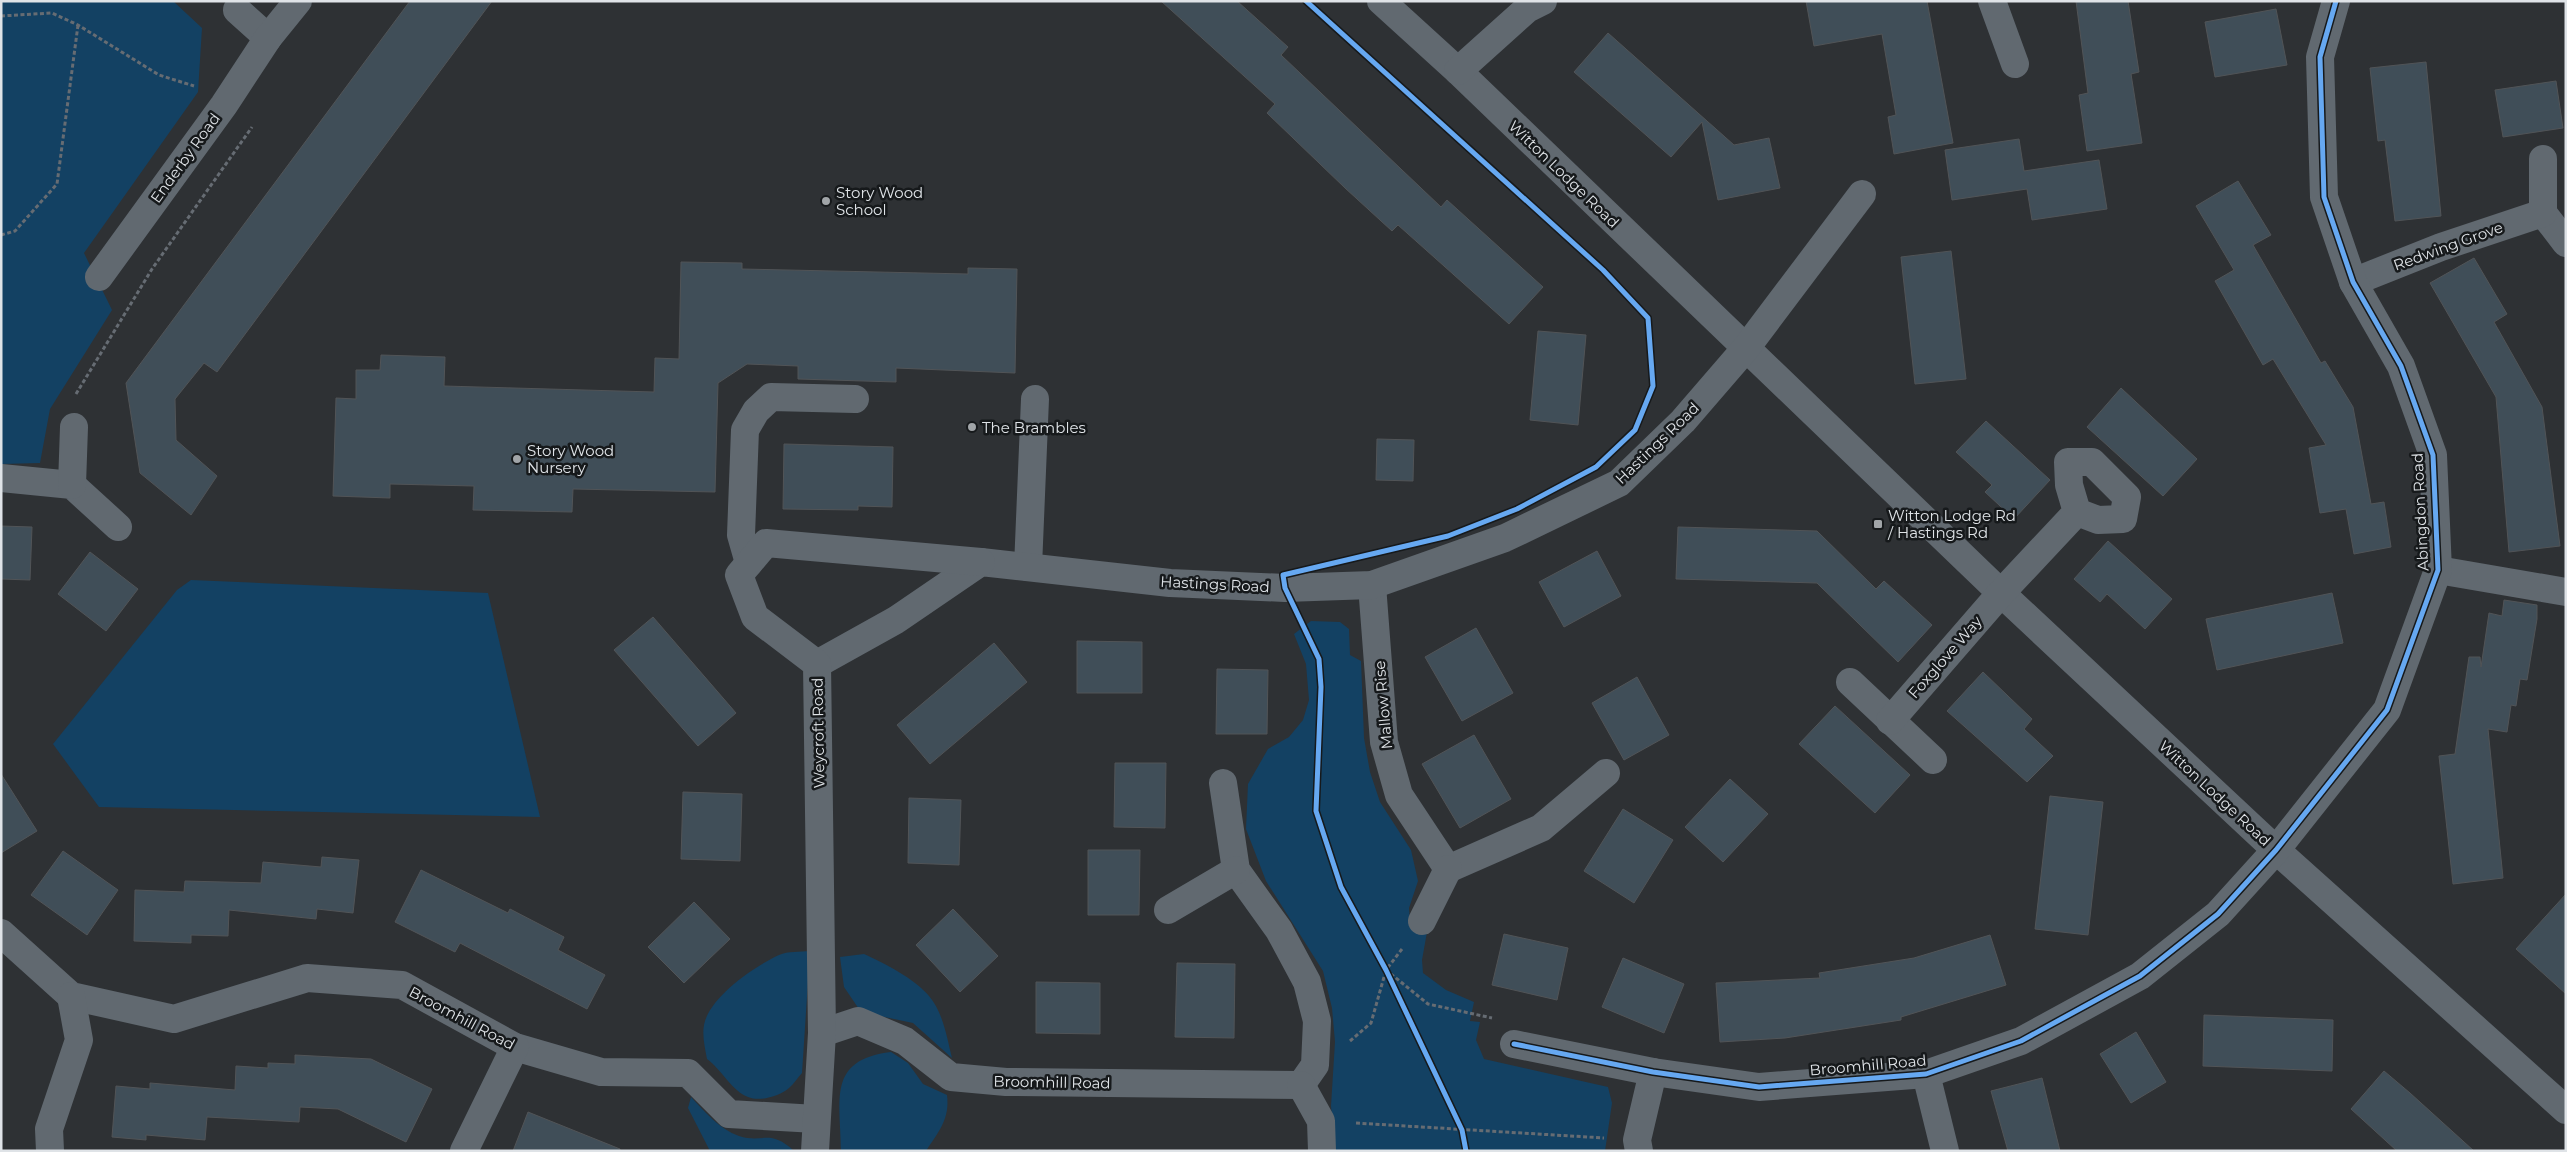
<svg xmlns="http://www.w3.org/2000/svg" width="2567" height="1152" font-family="Montserrat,sans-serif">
  <rect width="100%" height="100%" fill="#2e3134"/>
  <g fill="#134163">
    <polygon points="1,1 173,1 202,28 198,92 84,253 112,310 50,409 40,463 1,464"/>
    <polygon points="191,580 488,593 540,817 99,807 53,744 177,590"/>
    <polygon points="1311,621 1340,622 1349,629 1350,655 1361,661 1364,738 1370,772 1380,802 1411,850 1418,881 1409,908 1410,922 1427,932 1422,960 1423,973 1446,990 1474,1002 1470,1021 1480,1022 1476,1040 1484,1059 1608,1087 1612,1103 1605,1151 1335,1151 1331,1106 1335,1042 1332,1008 1323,971 1266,881 1246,829 1248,784 1268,749 1289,737 1303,720 1309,700 1306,664 1294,634"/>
    <path d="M810,951L802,1073C798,1077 794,1084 789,1088C780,1096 760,1102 748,1097C733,1092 721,1069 707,1059C705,1048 702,1036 704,1025C709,997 755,966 779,955C788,951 800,952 810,951Z"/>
    <path d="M864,954C884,963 915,979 929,996C943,1012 947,1038 952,1058L913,1023L861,1012L844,987L840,957Z"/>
    <path d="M891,1052L908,1063L923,1084L947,1095C950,1119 939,1131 926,1151H841C841,1100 826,1060 891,1052Z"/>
    <path d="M691,1097C705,1112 719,1129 739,1136C763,1144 769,1128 794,1151H710L688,1108Z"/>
  </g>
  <g fill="#404e58" stroke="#515457">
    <polygon points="410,1 492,1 217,372 204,363 175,399 176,440 217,476 191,515 140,473 126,383"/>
    <polygon points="1161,1 1237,1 1288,47 1281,55 1441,207 1447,200 1543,287 1509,324 1398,225 1392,231 1345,188 1267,113 1275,104"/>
    <polygon points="1806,1 1927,1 1953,143 1894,154 1888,117 1896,115 1882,34 1814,46"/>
    <polygon points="2076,1 2128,1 2139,72 2131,74 2142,143 2087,151 2079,95 2088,93"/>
    <polygon points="2276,9 2287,65 2215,77 2205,22"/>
    <polygon points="1608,33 1734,145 1769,138 1780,188 1718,200 1702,122 1671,157 1574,72"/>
    <polygon points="2426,62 2441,216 2395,221 2385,140 2378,141 2370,68"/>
    <polygon points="2556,81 2563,128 2503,137 2495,90"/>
    <polygon points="2019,139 2024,171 2099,160 2107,209 2032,220 2027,189 1952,200 1945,150"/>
    <polygon points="2238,181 2271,235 2253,245 2321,363 2325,361 2353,407 2371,504 2384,502 2391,547 2354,554 2346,509 2320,513 2309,448 2326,445 2273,359 2263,365 2215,281 2234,270 2196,206"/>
    <polygon points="1951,251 1966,379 1915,384 1901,257"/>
    <polygon points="2474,258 2507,314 2494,322 2542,407 2560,546 2509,552 2496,397 2430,283"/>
    <polygon points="681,262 742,263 742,269 968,274 968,268 1017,269 1015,373 896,368 896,382 798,379 798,366 747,364 718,383 715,492 573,489 572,512 473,510 474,486 390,484 390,498 333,496 336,398 356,399 356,370 380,370 381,355 445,357 444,386 654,392 655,358 679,359"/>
    <polygon points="1538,331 1586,335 1578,425 1530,420"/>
    <polygon points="2121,388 2197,459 2163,496 2087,427"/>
    <polygon points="1986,421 2050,480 2014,519 1985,492 1992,485 1956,452"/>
    <polygon points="1377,439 1414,440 1413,481 1376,480"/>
    <polygon points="784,444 893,447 892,507 858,506 858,510 783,509"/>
    <polygon points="1,526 32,527 30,580 1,579"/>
    <polygon points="1678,527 1817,531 1876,589 1884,581 1932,625 1898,662 1817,583 1676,579"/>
    <polygon points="2108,541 2172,599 2145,629 2107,594 2100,602 2074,579"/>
    <polygon points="1597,551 1621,596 1564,627 1539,582"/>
    <polygon points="90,552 138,589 106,631 58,594"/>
    <polygon points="2332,593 2343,643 2217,670 2206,619"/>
    <polygon points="2504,600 2537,605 2537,619 2527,680 2520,679 2516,706 2511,705 2507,732 2488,729 2503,878 2453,884 2439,756 2455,754 2469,657 2480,657 2481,667 2489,613 2502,616"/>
    <polygon points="653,617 736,713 698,746 614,650"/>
    <polygon points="1476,628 1513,693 1462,721 1425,657"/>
    <polygon points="1077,641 1142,642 1142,693 1077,693"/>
    <polygon points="994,643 1027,682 930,764 897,725"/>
    <polygon points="1217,669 1268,670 1267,734 1216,734"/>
    <polygon points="1983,672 2032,719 2024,729 2053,756 2027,782 1947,711"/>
    <polygon points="1637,677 1669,735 1624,760 1592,703"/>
    <polygon points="1835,706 1910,775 1875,813 1799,744"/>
    <polygon points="1474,735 1511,799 1460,828 1422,764"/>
    <polygon points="1115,763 1166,763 1165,828 1114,827"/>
    <polygon points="1,774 37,831 1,853"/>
    <polygon points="1730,779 1768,814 1723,862 1685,827"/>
    <polygon points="683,792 742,794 740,861 681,859"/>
    <polygon points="2050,796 2103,802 2088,935 2035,929"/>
    <polygon points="909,798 961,800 959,865 908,863"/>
    <polygon points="1623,809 1673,840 1634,903 1584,871"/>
    <polygon points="1088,850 1140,850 1139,915 1088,915"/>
    <polygon points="63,851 118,890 87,935 31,895"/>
    <polygon points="322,857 359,860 353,913 317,909 316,919 229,910 228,936 191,935 191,943 134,941 135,890 184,892 185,881 261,883 263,862 321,867"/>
    <polygon points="421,870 508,913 510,909 564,937 558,950 605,975 587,1009 460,943 455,952 395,922"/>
    <polygon points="2566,894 2566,994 2516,949"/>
    <polygon points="694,902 730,939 684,983 648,947"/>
    <polygon points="953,909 998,956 960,992 916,945"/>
    <polygon points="1504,934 1568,948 1557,1000 1492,985"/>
    <polygon points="1990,935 2006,985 1901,1017 1901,1020 1785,1038 1720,1042 1716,983 1820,978 1819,973 1914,958"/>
    <polygon points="1623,958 1684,984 1664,1033 1602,1007"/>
    <polygon points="1177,963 1235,964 1234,1038 1175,1037"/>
    <polygon points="1036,982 1100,983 1100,1034 1036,1033"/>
    <polygon points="2204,1015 2333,1020 2332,1071 2203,1066"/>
    <polygon points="2136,1032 2166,1082 2131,1103 2100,1054"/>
    <polygon points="295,1055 371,1059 432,1089 406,1142 338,1109 300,1107 299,1122 207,1117 205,1140 146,1135 146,1140 112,1137 116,1086 150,1089 150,1083 235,1090 236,1066 268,1068 268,1063 295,1064"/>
    <polygon points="2384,1071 2410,1093 2474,1151 2397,1151 2351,1109"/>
    <polygon points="2042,1078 2060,1151 2008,1151 1991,1091"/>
    <polygon points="528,1112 620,1149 620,1151 513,1151"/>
  </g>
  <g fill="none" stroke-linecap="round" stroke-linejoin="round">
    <g stroke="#666c73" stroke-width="3" stroke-dasharray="4 2.5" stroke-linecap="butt">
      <polyline points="1,16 52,13 78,25 159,75 194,86"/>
      <polyline points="1,235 15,231 57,184 78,25"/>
      <polyline points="76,394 152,269 252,127"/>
      <polyline points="1402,949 1386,970 1428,1004 1492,1018"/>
      <polyline points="1350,1041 1371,1023 1386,970"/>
      <polyline points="1356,1123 1604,1138"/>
    </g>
    <g stroke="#616970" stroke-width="28">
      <polyline points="1381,1 1458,71 2001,593 2276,850 2566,1110"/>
      <polyline points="1992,1 2015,64"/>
      <polyline points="237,10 268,38"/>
      <polyline points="1458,71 1527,9 1543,1"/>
      <polyline points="2543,213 2566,243"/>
      <polyline points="99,277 224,105 268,38 298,1"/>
      <polyline points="2353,282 2441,247 2543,213 2543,159"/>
      <polyline points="1,478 72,485 118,527"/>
      <polyline points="72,485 74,427"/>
      <polyline points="749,563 741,535 745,430 756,411 771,397 855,399"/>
      <polyline points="1028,567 1035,399"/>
      <polyline points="2438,570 2566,592"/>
      <polyline points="1372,585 1384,742 1399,795 1448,869 1541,828 1606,773"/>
      <polyline points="817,664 896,620 981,562 1170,583 1285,588 1372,585 1505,538 1619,483 1683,421 1746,348 1862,194"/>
      <polyline points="1850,682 1933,760"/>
      <polyline points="1890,721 2001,593 2077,512 2069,485 2068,462 2092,462 2127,497 2123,519 2098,520 2077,512"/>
      <polyline points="1223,783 1236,870 1279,930 1307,982 1317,1021 1315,1065 1301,1085"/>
      <polyline points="1168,910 1236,870"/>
      <polyline points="1422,921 1448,869"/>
      <polyline points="1,933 71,996 174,1019 307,978 402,985 515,1047 601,1072 688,1073 729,1114 816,1119"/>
      <polyline points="822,1033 858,1021 905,1041 951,1077 1006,1082 1301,1085"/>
      <polyline points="1514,1044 1653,1072 1759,1087 1926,1074 2021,1041 2140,976 2218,914 2276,850 2387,710 2438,570 2433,455 2401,366 2353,282 2324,197 2320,57 2336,1"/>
      <polyline points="1926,1074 1945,1151"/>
      <polyline points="1301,1085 1321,1121 1322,1151"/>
      <polyline points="50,1151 49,1129 79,1040 71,996"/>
      <polyline points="464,1151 515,1047"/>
      <polyline points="815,1151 822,1033 817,664 755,617 739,575 766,543 981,562"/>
      <polyline points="1639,1151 1637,1140 1653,1072"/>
    </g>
    <g stroke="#16191b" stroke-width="8">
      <g id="cycleway">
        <polyline points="1306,1 1603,270 1648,318 1653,386 1635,430 1596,467 1517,509 1448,536 1283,575 1285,588 1319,659 1321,687 1316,811 1341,887 1386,970 1462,1130 1466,1151"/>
        <polyline points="1514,1044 1653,1072 1759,1087 1926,1074 2021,1041 2140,976 2218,914 2276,850 2387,710 2438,570 2433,455 2401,366 2353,282 2324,197 2320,57 2336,1"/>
      </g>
    </g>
    <use href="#cycleway" stroke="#66a8f1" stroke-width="5"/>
  </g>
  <g fill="#a1a5a8" stroke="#16191b" stroke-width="2">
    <circle cx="826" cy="201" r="5"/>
    <circle cx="972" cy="427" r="5"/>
    <circle cx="517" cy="459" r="5"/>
    <rect x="1873" y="519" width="10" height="10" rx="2.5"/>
  </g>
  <g text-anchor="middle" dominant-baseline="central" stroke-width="5" stroke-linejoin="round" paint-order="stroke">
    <g font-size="15" fill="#dfe3e7" stroke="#16191b">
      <text transform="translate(185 158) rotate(-54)">Enderby Road</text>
      <text transform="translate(1564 174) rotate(44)">Witton Lodge Road</text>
      <text transform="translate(2448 246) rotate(-20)">Redwing Grove</text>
      <text transform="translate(1657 443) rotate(-44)">Hastings Road</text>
      <text transform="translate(2420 512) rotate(-93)">Abingdon Road</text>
      <text transform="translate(1215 584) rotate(3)">Hastings Road</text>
      <text transform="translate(1945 657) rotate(-49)">Foxglove Way</text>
      <text transform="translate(1383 705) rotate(-95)">Mallow Rise</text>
      <text transform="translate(818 733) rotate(-91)">Weycroft Road</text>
      <text transform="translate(2215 793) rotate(43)">Witton Lodge Road</text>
      <text transform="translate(462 1018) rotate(28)">Broomhill Road</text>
      <text transform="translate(1868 1065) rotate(-5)">Broomhill Road</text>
      <text transform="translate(1052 1082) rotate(1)">Broomhill Road</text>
    </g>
    <g font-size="15" fill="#dfe3e7" stroke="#16191b" text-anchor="start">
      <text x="836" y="192">Story Wood<tspan x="836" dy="17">School</tspan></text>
      <text x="982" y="427">The Brambles</text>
      <text x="527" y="450">Story Wood<tspan x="527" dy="17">Nursery</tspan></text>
      <text x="1888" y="515">Witton Lodge Rd<tspan x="1888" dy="17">/ Hastings Rd</tspan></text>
    </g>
  </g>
  <rect width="2567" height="1152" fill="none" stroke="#dfe3e7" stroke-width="5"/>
</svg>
